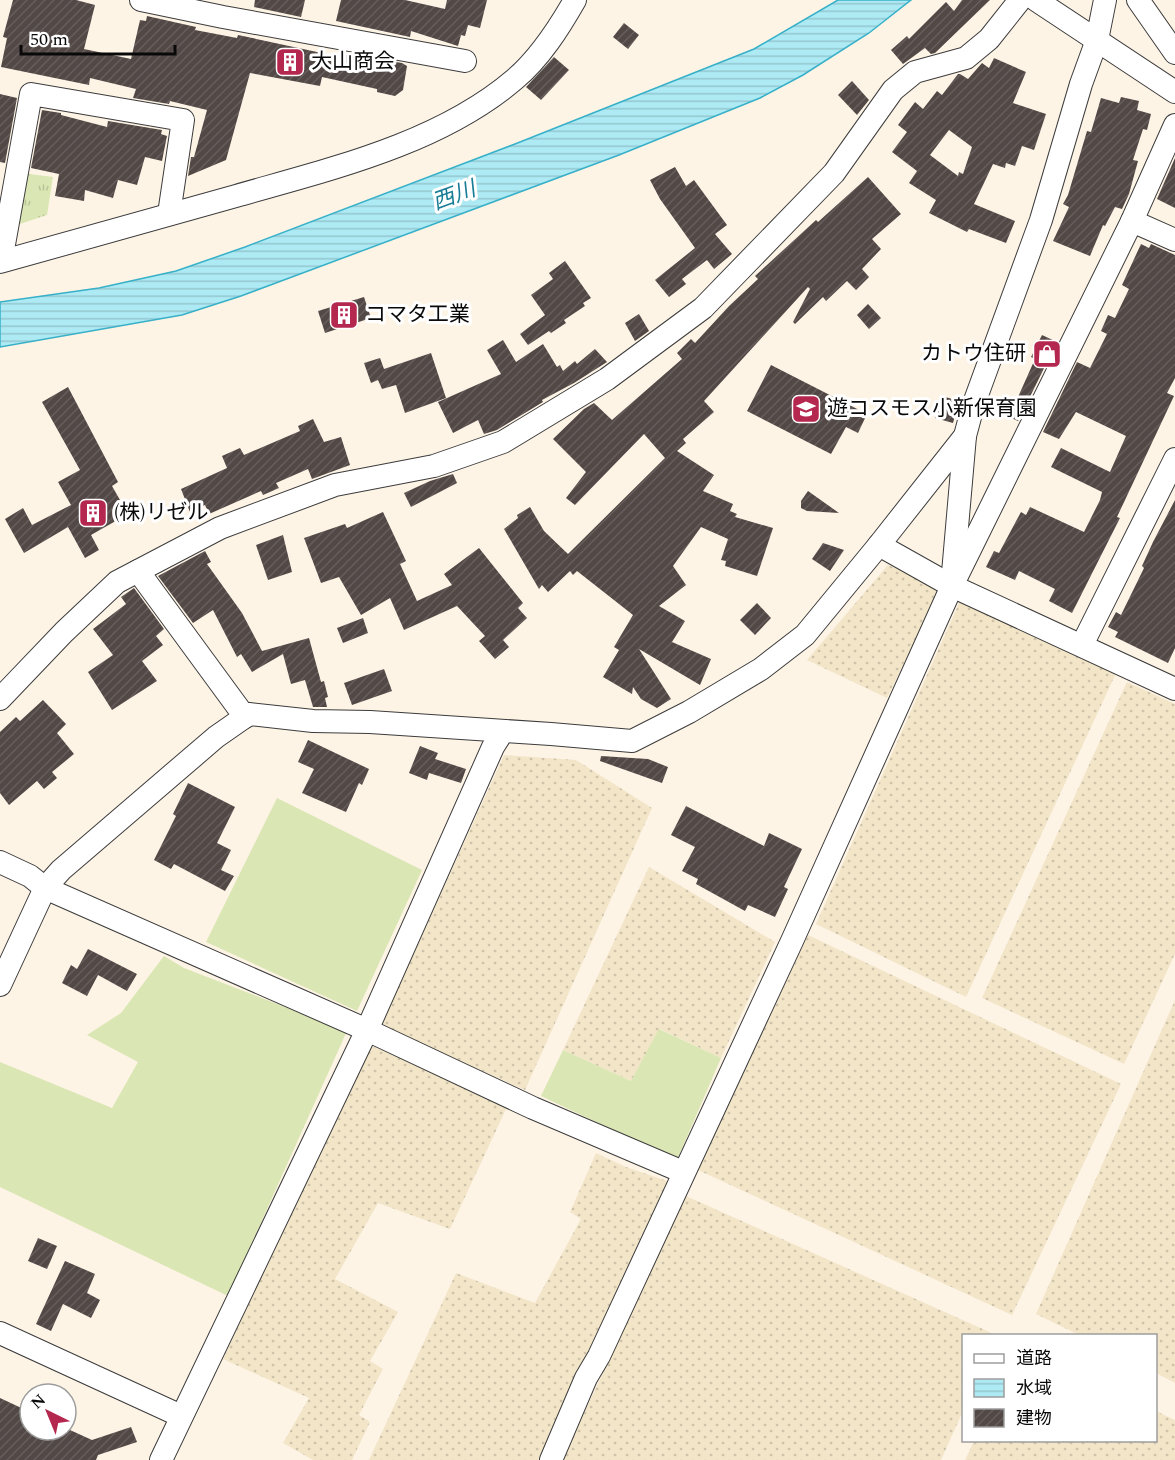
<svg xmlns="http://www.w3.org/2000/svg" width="1175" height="1460" font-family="Spectral,'Noto Sans JP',serif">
  <defs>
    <pattern id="farmland-dots" width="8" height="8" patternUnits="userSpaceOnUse" patternTransform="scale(1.5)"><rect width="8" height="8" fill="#f2e5c8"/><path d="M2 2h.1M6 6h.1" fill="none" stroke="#cec3aa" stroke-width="1.8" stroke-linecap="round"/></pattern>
    <pattern id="park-tufts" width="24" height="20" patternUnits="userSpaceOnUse" patternTransform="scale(1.5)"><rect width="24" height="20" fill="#dae6b3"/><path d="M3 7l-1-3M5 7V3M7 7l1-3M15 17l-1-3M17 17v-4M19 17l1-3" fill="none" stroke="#bac499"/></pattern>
    <pattern id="water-rules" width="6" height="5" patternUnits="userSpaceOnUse" patternTransform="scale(1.5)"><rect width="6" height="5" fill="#adeaf4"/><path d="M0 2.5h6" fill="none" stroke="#94c7d0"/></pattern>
    <pattern id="building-hatch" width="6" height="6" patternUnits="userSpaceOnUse" patternTransform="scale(1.5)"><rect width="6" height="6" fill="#524846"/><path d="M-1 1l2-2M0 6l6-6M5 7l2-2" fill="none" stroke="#665e5c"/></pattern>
  </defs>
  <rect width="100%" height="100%" fill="#fef4e6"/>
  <g fill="url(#farmland-dots)">
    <polygon points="888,565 941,587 887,698 807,660"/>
    <polygon points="960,601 1117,671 966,997 816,924"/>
    <polygon points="1127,682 1175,704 1175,954 1124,1064 982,998"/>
    <polygon points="504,755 576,760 652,808 525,1090 381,1026"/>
    <polygon points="649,867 775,942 721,1058 660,1029 631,1081 563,1050"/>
    <polygon points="808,935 1121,1084 1012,1315 698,1170"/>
    <polygon points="1175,1000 1175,1383 1156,1373 1156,1336 1079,1335 1036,1314"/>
    <polygon points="369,1045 508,1105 450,1229 378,1203 335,1279 398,1312 370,1361 383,1369 359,1415 370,1422 352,1460 313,1460 283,1443 309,1398 223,1359"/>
    <polygon points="596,1153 626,1167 670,1182 538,1460 369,1460 456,1273 535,1303 581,1219 570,1212"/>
    <polygon points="686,1196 996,1335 964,1336 963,1411 941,1460 562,1460"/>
    <polygon points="1156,1411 1175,1420 1175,1460 965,1460 974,1441 1156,1440"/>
  </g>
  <g fill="#dae6b3">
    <polygon points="277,798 422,870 357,1011 206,942"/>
    <polygon points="164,956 184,968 347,1031 228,1296 0,1187 0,1062 112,1108 138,1062 87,1035 121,1013"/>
    <polygon points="659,1029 721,1058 677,1160 541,1096 563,1050 631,1081"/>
  </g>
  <polygon fill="url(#park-tufts)" points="22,173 53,177 47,215 14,226"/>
  <polygon fill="url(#water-rules)" stroke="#37b0c8" stroke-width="1.5" points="838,0 911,0 869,33 803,75 760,98 619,155 241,296 182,315 0,347 0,302 99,288 176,271 245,247 515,144 754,49"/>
  <g fill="url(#building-hatch)" fill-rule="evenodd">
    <polygon points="13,0 76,0 95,5 84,49 131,59 140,20 146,21 147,16 196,27 195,30 237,38 238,35 345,58 346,55 367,60 368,57 402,63 407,66 403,90 395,96 377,92 377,89 322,77 320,86 250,73 226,160 188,176 191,157 194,157 207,110 170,101 169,104 133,98 136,89 90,78 89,85 1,67 7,38 3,37"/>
    <polygon points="255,0 305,0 301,17 254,7"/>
    <polygon points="341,0 405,0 445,9 447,0 487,0 480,28 468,25 465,36 461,35 458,46 411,31 410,37 336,21"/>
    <polygon points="962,0 990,0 935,53 931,54 925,48 903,64 891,50 907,36 909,39 946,2 954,11"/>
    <polygon points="624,23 639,35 628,49 613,37"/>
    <polygon points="554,57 569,70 541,100 526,87"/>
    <path d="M994,58L1026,72L1013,103L1046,114L1034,150L1022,146L1015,166L1006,163L1005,168L993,164L974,204L1015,221L1006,243L969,229L967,232L929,213L936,200L909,183L917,171L892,152L907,132L898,125L915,102L923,109L937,91L942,95L958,74H960L968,79L982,63L989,68ZM949,130L972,147L963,174L959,172L958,176L930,155Z"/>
    <polygon points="852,81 869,100 857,115 838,95"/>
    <polygon points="0,94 17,98 5,163 0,162"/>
    <polygon points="1121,97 1139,101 1137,110 1151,114 1147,130 1143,129 1133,160 1138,161 1129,194 1122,209 1115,207 1105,226 1103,225 1090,256 1053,241 1069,207 1063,204 1068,195 1087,131 1091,132 1101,98 1119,103"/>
    <polygon points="42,110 61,113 61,115 107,127 108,121 162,130 161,134 167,136 162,161 145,157 137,185 118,180 113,198 85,190 84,201 55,196 59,174 31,168"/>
    <polygon points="1175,158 1175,208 1157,199"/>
    <polygon points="675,167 686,186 694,180 727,225 715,234 732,254 714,269 707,260 682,279 686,284 669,297 655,280 695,248 660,199 650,180"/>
    <polygon points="868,177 901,214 872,239 881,249 862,269 869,277 856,290 847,281 826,301 823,297 795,324 793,322 810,289 808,287 704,401 714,412 683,439 686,443 677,451 714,475 703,491 733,504 730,511 737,514 735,517 773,528 757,576 725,566 726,561 721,560 728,539 701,527 673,566 686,585 659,606 685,621 672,642 711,659 700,685 639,649 671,699 657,708 641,699 633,687 632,694 603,677 619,650 614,647 633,615 577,571 573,575 570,571 548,592 542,585 539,589 504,529 518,518 517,515 530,507 544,531 568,554 665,458 644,434 575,505 566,498 586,472 553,439 584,409 594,403 612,420 682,359 677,353 691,339 695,343 729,306 758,279 755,276 767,265 816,220 818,222"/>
    <polygon points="1141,244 1149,248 1151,244 1175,255 1175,378 1167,393 1174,396 1117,517 1120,518 1072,613 1049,601 1055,589 1019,571 1015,580 986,567 994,551 999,553 1021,512 1026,515 1030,507 1084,532 1100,500 1102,492 1051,467 1061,448 1110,472 1126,436 1076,412 1059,439 1043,432 1077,362 1090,368 1107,334 1101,331 1108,315 1115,318 1129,289 1122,285"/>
    <polygon points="565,261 591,298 583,303 585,306 564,320 566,323 551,333 549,331 528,345 520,334 545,315 531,295 553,279 549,273"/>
    <polygon points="364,297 371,318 325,333 318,311"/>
    <polygon points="868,304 881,318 869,329 857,315"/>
    <polygon points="639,314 649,331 635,341 625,323"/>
    <polygon points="1042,335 1057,342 1018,421 1009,417 1035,359 1031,357"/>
    <polygon points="503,340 516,362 543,344 557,367 560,365 563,371 575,361 577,364 595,349 607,362 574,383 542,400 543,402 497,430 484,434 478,420 453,433 438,402 501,374 487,350"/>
    <polygon points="431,353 446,398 405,413 396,385 382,389 378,380 371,383 364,363 380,358 384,369"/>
    <polygon points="771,365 867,414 858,433 846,427 831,454 747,411"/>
    <polygon points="68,387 118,482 112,486 128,514 91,535 99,550 85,558 68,527 24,553 5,519 23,508 32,525 71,505 58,482 80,470 42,402"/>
    <polygon points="942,396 959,401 953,423 935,418"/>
    <polygon points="313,419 324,442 341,437 350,465 312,479 308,469 276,483 279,488 263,495 261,491 209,514 205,505 190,512 181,489 227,468 222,456 240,448 244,455 300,431 298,426"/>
    <polygon points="453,474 457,483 411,507 404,493 430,481"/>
    <polygon points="808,491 839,513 807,511 801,508 801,501"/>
    <polygon points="1175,500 1175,648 1168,663 1115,637 1118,632 1108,627 1116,612 1121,615 1144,568 1142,566 1153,542"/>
    <polygon points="383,512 406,561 400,564 417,601 452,585 444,574 479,548 523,603 518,608 527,618 503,640 509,647 495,659 479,641 485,636 457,606 404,630 390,598 361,615 339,577 321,583 304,538 345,524 347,528"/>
    <polygon points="283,535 292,572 268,580 256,545"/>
    <polygon points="823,543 844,550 830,571 812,559"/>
    <polygon points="205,551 211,562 207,564 242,613 262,651 309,638 321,682 324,681 328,697 325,698 327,707 313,707 305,680 291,684 283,654 252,672 241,654 237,657 213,610 193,623 158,576"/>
    <polygon points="134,588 164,629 156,636 163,645 142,661 157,681 112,710 88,672 113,655 93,629 126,604 121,597"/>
    <polygon points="757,603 771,618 755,635 740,620"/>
    <polygon points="363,618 368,633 343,643 337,628"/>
    <polygon points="384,669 392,691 352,705 344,683"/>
    <polygon points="43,700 66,724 57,733 74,754 52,772 57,778 44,789 37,781 9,805 0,793 0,732 16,717 20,721"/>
    <polygon points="308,740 369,769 362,785 359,783 346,812 302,793 314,769 298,762"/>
    <polygon points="420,746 438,753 435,759 466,769 461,783 429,773 427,780 409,773"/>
    <polygon points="601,756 648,759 668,767 662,783 600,761"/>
    <polygon points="188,783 235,807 217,843 231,850 221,870 234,876 225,891 174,864 171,869 154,860 176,816 173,814"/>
    <polygon points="686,806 764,846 769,833 802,849 784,887 788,889 775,917 748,905 745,911 696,884 698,879 682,871 695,847 671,835"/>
    <polygon points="88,949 137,974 127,991 98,975 87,996 62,983 71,965 77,969"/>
    <polygon points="38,1238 57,1246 47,1269 28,1261"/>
    <polygon points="65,1261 95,1274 87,1293 100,1300 91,1318 63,1304 51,1331 36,1324"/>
    <polygon points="0,1398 30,1412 30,1430 70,1430 92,1440 131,1427 137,1442 98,1455 96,1460 0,1460"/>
  </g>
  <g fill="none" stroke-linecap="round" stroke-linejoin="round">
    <g stroke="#3c3c3c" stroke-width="24">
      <g id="minor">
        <polyline points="141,0 223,17 465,61"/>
        <polyline points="1036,0 1175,92"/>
        <polyline points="1138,0 1175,53"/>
        <polyline points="1132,221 1175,240"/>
        <polyline points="1,261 31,94 183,120 169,214"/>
        <path d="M0,262C79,240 158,218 236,196C330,169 439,144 515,79C540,58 559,28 575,0"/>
        <polyline points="879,545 952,586 1175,689"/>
        <polyline points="138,571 245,717"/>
        <polyline points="953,573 965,436 973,406 1041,220 1081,84 1097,40 1105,0"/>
        <polyline points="1082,645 1175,459"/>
        <polyline points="0,699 64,632 117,582 220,528 335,485 434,466 503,442 607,379 703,308 834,173 893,90 915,72 966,58 989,39 1020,0"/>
        <polyline points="0,862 30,876 45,888 367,1030 533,1108 683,1172"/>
        <polyline points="0,985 45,888 61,870 216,737 249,714 313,721 370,722 551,734 632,741 689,712 761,669 805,635 879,545 965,436"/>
        <polyline points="0,1333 181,1416"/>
        <polyline points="161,1460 367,1030 493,747 503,731"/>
        <polyline points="551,1460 586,1378 599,1356 792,941 952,586 1132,221 1175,125"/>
      </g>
    </g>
    <use href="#minor" stroke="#fff" stroke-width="22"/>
  </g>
  <defs>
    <g id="building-square" transform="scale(1.5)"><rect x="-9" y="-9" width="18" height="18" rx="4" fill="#b4274f" stroke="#fff"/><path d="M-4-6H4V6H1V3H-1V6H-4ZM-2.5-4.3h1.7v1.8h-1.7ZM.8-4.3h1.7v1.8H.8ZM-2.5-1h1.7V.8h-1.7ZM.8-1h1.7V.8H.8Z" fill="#fff"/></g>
    <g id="shop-square" transform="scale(1.5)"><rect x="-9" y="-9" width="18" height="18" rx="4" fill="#b4274f" stroke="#fff"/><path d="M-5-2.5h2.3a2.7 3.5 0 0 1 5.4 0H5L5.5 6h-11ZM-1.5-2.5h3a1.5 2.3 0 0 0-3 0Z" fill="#fff"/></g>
    <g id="school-square" transform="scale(1.5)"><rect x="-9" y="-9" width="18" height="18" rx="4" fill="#b4274f" stroke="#fff"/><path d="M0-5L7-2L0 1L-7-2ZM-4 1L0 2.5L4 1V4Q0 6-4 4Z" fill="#fff"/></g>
  </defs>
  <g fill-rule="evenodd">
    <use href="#building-square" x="290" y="62"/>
    <use href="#building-square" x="344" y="315"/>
    <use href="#shop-square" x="1047" y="354"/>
    <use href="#school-square" x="806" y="409"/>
    <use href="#building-square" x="93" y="513"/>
  </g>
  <g text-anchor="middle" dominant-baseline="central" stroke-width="6" stroke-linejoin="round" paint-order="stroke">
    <g font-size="21" fill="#090909" stroke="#fff" text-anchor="start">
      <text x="311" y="62">大山商会</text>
      <text x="365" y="315">コマタ工業</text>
      <text x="1026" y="354" text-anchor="end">カトウ住研</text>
      <text x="827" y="409">遊コスモス小新保育園</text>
      <text x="114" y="513">(株)リゼル</text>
    </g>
    <g font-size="22" font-style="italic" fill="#187c96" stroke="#fff">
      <text transform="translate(454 196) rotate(-20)">西川</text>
    </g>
  </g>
  <rect x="962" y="1334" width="195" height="108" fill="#ffffff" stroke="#9d9d9d" stroke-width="1.5"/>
  <rect x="974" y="1354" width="30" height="9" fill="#ffffff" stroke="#9d9d9d" stroke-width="1.5"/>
  <text x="1016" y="1364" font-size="18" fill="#090909">道路</text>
  <rect x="974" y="1379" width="30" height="18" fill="url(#water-rules)" stroke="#9d9d9d" stroke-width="1.5"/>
  <text x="1016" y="1394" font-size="18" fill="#090909">水域</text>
  <rect x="974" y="1409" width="30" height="18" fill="url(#building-hatch)" stroke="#9d9d9d" stroke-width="1.5"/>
  <text x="1016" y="1424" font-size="18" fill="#090909">建物</text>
  <g transform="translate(48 1412) rotate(317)"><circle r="28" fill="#ffffff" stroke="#9d9d9d" stroke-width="1.5"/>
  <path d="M0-4.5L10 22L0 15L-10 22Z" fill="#b4274f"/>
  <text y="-9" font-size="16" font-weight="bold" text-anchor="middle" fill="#090909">N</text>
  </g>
  <path d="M21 45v9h154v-9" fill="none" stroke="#090909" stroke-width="3"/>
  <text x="30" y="45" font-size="18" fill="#090909" stroke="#ffffff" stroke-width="4.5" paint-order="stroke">50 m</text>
</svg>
